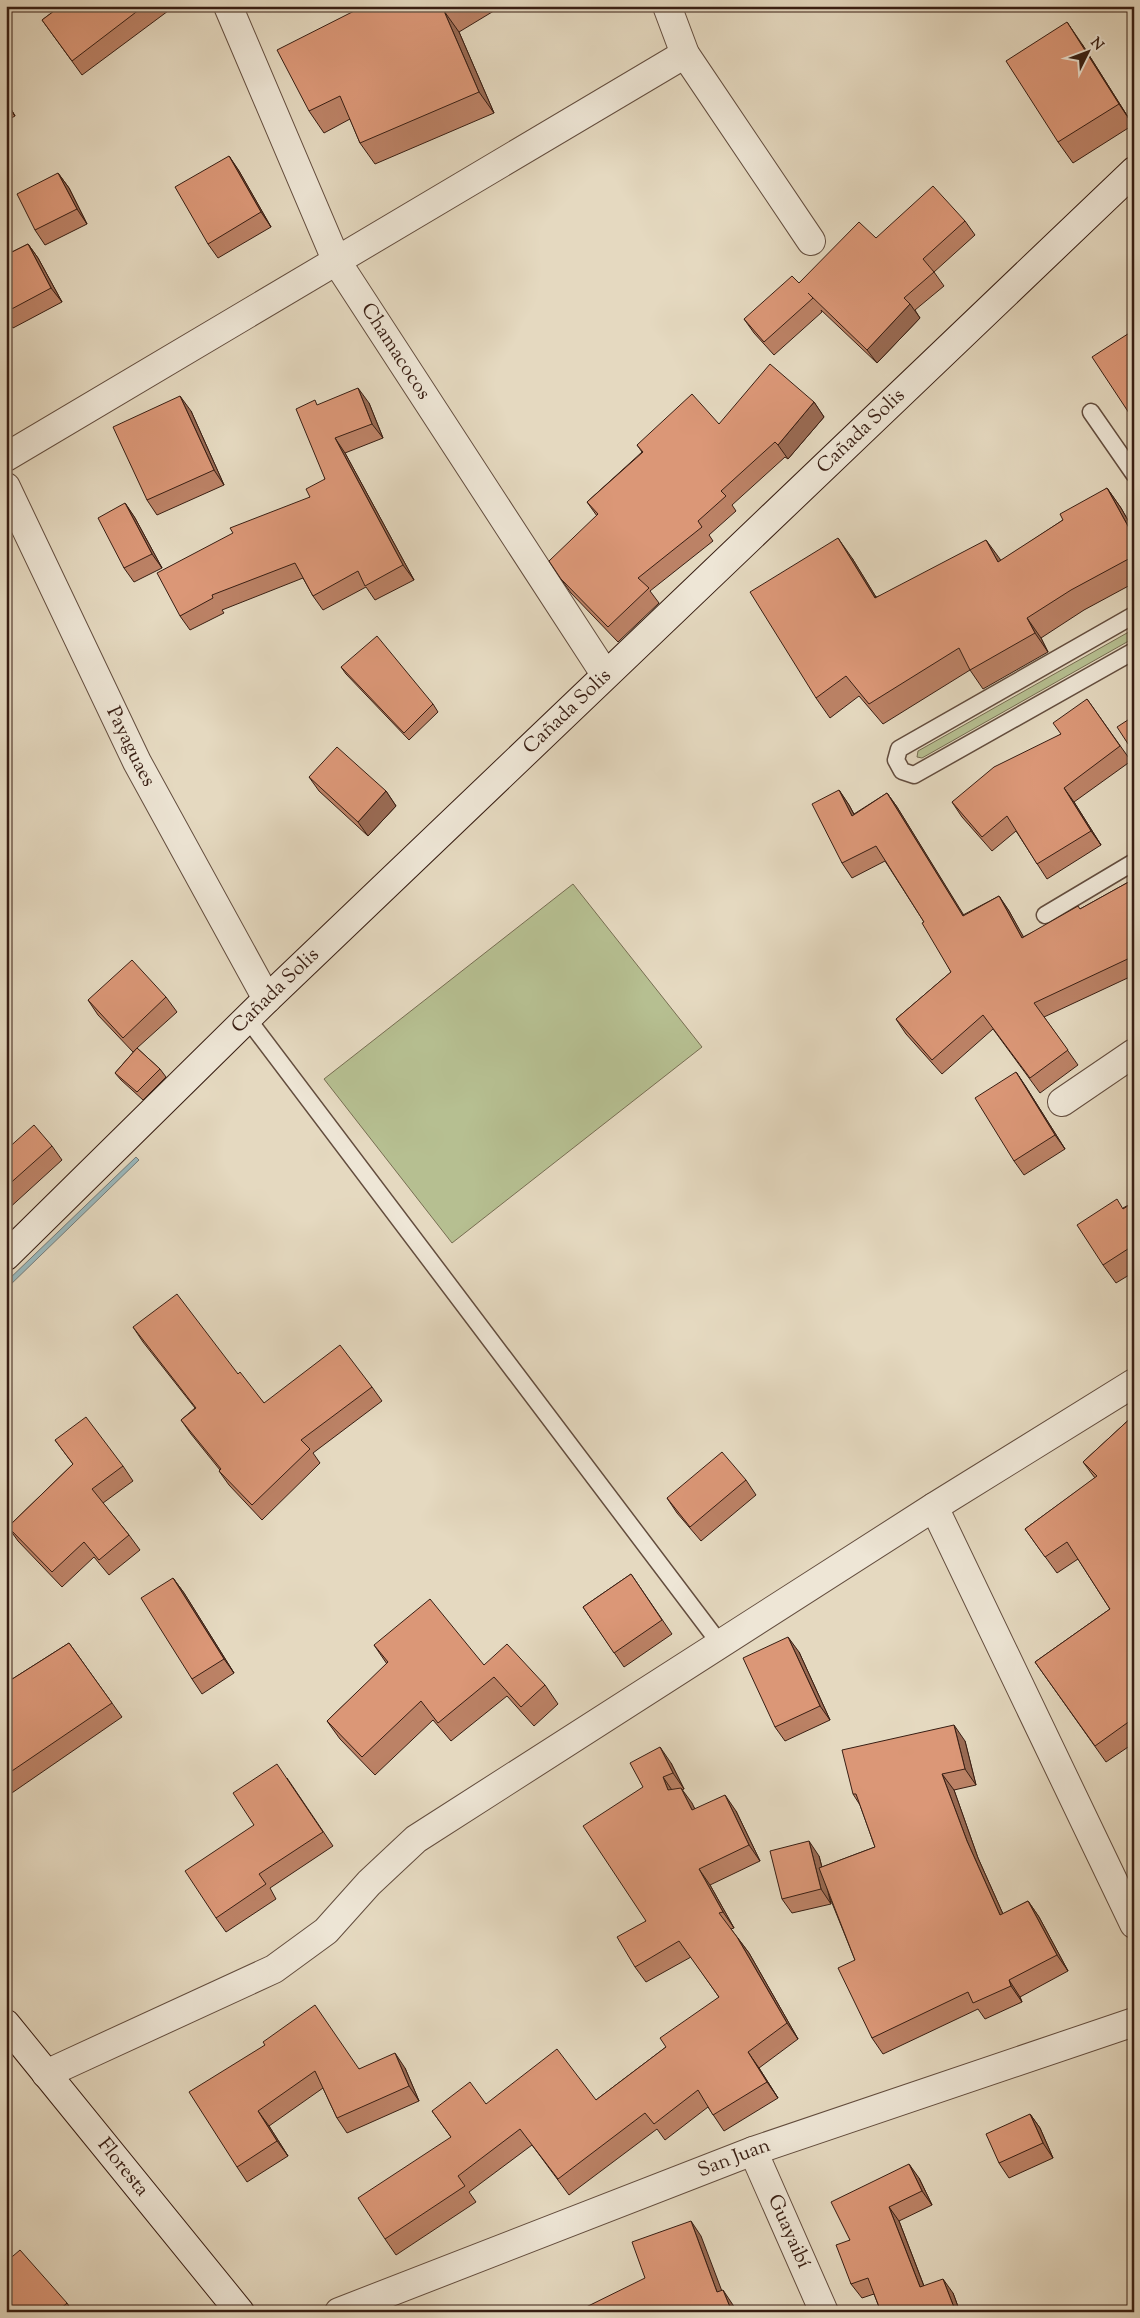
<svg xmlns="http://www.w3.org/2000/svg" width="1140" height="2318" font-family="'Sorts Mill Goudy',serif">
  <rect width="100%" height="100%" fill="#e5d9c0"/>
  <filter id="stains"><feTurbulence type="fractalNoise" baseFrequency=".004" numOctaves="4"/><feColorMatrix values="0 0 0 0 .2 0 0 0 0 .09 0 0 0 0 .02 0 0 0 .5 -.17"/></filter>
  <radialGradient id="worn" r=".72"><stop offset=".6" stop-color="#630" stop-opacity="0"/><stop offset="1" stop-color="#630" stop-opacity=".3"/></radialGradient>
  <g fill="#b6bf91" stroke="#776e52">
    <polygon points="1134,629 1134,638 922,758 917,757 918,751"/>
    <polygon points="573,884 702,1047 452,1243 324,1079"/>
  </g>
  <polygon fill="#9ab8bc" stroke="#737a78" points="136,1157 139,1160 6,1289 6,1282"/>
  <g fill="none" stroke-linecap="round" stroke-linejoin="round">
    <g stroke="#634d3e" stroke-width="19">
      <g id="lane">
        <polyline points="1091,412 1134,474"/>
        <polyline points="1134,615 899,749 896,760 902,771 914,775 1134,651"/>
        <polyline points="1045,915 1134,862"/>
        <polyline points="247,1018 721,1645"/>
      </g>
    </g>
    <g stroke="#634d3e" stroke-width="30">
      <g id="street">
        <path id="s1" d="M228,6L337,262L605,674"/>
        <polyline points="667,6 685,54 811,241"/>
        <polyline points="6,457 685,54"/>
        <path id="s2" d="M6,487L137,762L267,999"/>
        <polyline points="1062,1102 1134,1053"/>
        <polyline points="934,1507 1134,1924"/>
        <polyline points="46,2074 274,1969 326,1931 369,1883 416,1839 934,1507 1134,1383"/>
        <path id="s3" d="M753,2151L824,2312"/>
        <path id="s4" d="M339,2312L753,2151L1134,2022"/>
      </g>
    </g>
    <g stroke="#381e13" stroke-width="30">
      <g id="secondary">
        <path id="s5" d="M6,1256L267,999L1134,171"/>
        <path id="s6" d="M6,2024L240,2312"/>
      </g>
    </g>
    <use href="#lane" stroke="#eee6d6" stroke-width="16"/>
    <use href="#street" stroke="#eee6d6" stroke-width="28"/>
    <use href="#secondary" stroke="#eee6d6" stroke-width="28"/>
  </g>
  <g fill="#bc8266" stroke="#381e13">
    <polygon points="52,6 164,6 168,11 82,75 42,20 54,11"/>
    <polygon points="364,6 502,6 459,32 494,113 375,164 360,143 350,119 324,133 309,111"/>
    <polygon points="1082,44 1133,125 1073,163 1058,142"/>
    <polygon points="6,100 15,116 6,121"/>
    <polygon points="229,156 239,171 271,227 218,258 208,244"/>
    <polygon points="58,173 69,188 87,224 45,245 35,230"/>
    <polygon points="965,221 975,235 934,272 944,286 915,310 920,318 877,363 821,310 822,312 774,355 754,333 744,319 799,283 876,238"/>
    <polygon points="28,244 38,258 62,302 13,328 6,318 6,255"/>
    <polygon points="814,402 824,417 788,459 785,457 732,505 736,511 709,535 713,541 650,591 659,603 618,642 571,593 561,579 597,516 587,502 642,452 637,445 719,424"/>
    <polygon points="369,403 383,438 345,453 414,580 375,600 366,587 323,610 313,596 303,578 222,610 224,613 190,630 180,616 310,497 325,479 318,405"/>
    <polygon points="191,411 224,485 157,515 147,500"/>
    <polygon points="1107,488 1121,508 1134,531 1134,583 1084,610 1041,638 1048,652 983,689 970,670 883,724 859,696 830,718 816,698 852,558 876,597 1001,561 1063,520"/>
    <polygon points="125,503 135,518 162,568 134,582 124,568"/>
    <polygon points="341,667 433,704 438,712 409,740 346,674"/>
    <polygon points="1087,699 1131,761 1074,802 1101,845 1047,879 1016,831 992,851 962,817 952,802 1061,734"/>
    <polygon points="309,777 386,791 396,806 368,836 319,791"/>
    <polygon points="839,790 849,805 854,814 887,793 897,807 963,915 999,896 1009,911 1023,937 1080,909 1134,879 1134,975 1044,1017 1078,1065 1040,1093 993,1029 942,1074 906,1034 896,1019 951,972 924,922 885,861 852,878 842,863"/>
    <polygon points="166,997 177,1012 137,1048 160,1069 166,1077 143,1100 121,1080 115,1073 136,1049 133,1052 98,1015 88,1000"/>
    <polygon points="1016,1072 1026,1087 1065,1149 1024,1175 1014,1161"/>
    <polygon points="52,1146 62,1160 6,1211 6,1150"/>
    <polygon points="1134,1202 1134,1272 1116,1283 1103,1265 1123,1208"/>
    <polygon points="133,1327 238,1374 264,1403 372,1387 382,1401 313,1453 320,1463 262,1520 229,1485 219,1471 220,1470 191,1434 181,1420 195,1408 143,1342"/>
    <polygon points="1134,1415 1134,1743 1106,1762 1035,1662 1110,1609 1078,1559 1057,1573 1025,1529 1095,1478 1083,1462"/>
    <polygon points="55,1440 123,1466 133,1481 103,1503 129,1535 140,1550 109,1575 94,1557 62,1587 18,1541 8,1527 73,1464"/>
    <polygon points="746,1480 756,1495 701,1541 677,1513 667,1498"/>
    <polygon points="631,1574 672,1634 624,1667 583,1607"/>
    <polygon points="173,1578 184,1593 234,1673 202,1694 192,1679"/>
    <polygon points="69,1643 122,1717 6,1797 6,1683"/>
    <polygon points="374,1645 484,1665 545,1685 558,1704 534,1726 507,1696 451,1741 433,1720 375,1775 340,1739 327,1721 387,1664"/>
    <polygon points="6,1647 11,1654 6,1657"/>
    <polygon points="799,1652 830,1720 785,1741 775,1727"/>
    <polygon points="965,1741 976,1785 954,1790 978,1858 1003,1914 1028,1901 1039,1917 1068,1971 1020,1997 1022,2002 985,2019 978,2009 883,2054 872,2038 855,1960 828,1893 831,1904 792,1913 782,1899 819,1856 822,1867 875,1847 860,1805 853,1794"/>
    <polygon points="671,1763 684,1789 682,1790 695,1809 736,1811 760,1861 710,1885 734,1928 731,1929 749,1953 798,2039 759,2068 778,2098 724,2131 708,2107 665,2140 657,2129 569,2195 532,2145 469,2192 476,2202 396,2255 385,2239 451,2137 432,2111 486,2104 596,2100 666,2047 719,1997 691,1957 646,1982 635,1967 646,1921 643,1787"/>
    <polygon points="287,1778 333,1846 270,1888 276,1899 226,1932 216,1918 254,1825"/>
    <polygon points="265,2045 359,2069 405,2068 419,2101 347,2133 337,2118 323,2088 269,2126 288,2156 247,2182 237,2167"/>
    <polygon points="1030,2114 1040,2128 1053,2158 1009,2178 999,2163"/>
    <polygon points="919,2178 932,2205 899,2221 924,2286 953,2293 960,2312 881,2312 874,2294 862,2298 851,2284 850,2240"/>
    <polygon points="67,2303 73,2312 6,2312"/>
  </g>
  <g fill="#996a53" stroke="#381e13">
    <polygon points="444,11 459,32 494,113 479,92"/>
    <polygon points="1067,22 1082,44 1133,125 1119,104"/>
    <polygon points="6,100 15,116 6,103"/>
    <polygon points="229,156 239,171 271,227 261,212"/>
    <polygon points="58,173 69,188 87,224 77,209"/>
    <polygon points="28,244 38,258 62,302 51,288"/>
    <polygon points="910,304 920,318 877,363 867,350"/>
    <polygon points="358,388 369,403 383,438 372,424"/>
    <polygon points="180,396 191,411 224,485 214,470"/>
    <polygon points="814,402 824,417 788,459 778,445"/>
    <polygon points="335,438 345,453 414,580 403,565"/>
    <polygon points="1107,488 1121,508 1134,531 1134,537"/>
    <polygon points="125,503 135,518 162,568 152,554"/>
    <polygon points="838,538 852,558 888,617 875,598"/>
    <polygon points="986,540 1000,559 1012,582 998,562"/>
    <polygon points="1027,618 1041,638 1048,652 1035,633"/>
    <polygon points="1064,788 1074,802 1101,845 1091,831"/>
    <polygon points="839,790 849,805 862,830 852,816"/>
    <polygon points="386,791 396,806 368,836 358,822"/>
    <polygon points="887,793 897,807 973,930 963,916"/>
    <polygon points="999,896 1009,911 1032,952 1022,938"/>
    <polygon points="1016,1072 1026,1087 1065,1149 1055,1135"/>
    <polygon points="173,1578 184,1593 234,1673 224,1659"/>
    <polygon points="788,1637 799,1652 830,1720 820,1706"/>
    <polygon points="954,1725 965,1741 976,1785 965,1769"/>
    <polygon points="660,1747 671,1763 684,1789 673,1773"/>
    <polygon points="942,1774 954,1790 978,1858 1011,1932 1000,1915 967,1841"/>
    <polygon points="663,1777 674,1793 668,1790"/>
    <polygon points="681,1788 692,1803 703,1826 692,1810"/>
    <polygon points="725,1795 736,1811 760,1861 749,1845"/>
    <polygon points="809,1841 819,1856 831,1904 821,1889"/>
    <polygon points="699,1869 710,1885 734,1928 723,1912"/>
    <polygon points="1028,1901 1039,1917 1068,1971 1057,1955"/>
    <polygon points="737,1937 749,1953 798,2039 787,2023"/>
    <polygon points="1009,1980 1020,1997 1022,2002 1011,1986"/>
    <polygon points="748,2052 759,2068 778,2098 767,2082"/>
    <polygon points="395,2053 405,2068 419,2101 409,2086"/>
    <polygon points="258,2111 269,2126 288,2156 277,2141"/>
    <polygon points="1030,2114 1040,2128 1053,2158 1043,2143"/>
    <polygon points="909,2164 919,2178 932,2205 922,2191"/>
    <polygon points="889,2207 899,2221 930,2302 920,2287"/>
    <polygon points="691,2221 701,2236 728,2307 717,2292"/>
    <polygon points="943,2279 953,2293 960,2312 956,2312 955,2310"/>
    <polygon points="723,2290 733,2305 736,2312 732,2312"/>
  </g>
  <g fill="#db9777" stroke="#381e13">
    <polygon points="52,6 144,6 72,61 42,20 54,11"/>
    <polygon points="364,6 452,6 444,11 479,92 360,143 340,96 309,111 277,50"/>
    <polygon points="1067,22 1119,104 1058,142 1006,61"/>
    <polygon points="229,156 261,212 208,244 175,187"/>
    <polygon points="58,173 77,209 35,230 17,194"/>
    <polygon points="933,186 965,221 923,259 934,272 904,298 910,304 867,350 808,293 813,298 764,342 744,319 792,276 799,283 859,222 876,238"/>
    <polygon points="28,244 51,288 6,312 6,255"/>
    <polygon points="1134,330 1134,415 1131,416 1092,357"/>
    <polygon points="770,364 814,402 778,445 775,442 721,491 726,496 698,521 702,527 638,578 649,588 608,627 561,579 549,561 598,514 587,502 643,452 637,445 692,394 719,424"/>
    <polygon points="358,388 372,424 335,438 403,565 365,586 358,571 313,596 295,563 212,595 213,598 180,616 157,573 233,533 230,528 310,497 306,489 325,479 296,409 315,400 317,405"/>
    <polygon points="180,396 214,470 147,500 113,427"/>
    <polygon points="1107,488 1134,537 1134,556 1071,590 1027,618 1035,633 970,670 959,648 869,704 846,676 816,698 750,592 838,538 875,598 986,540 998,562 1063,520 1060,514"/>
    <polygon points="125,503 152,554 124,568 98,518"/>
    <polygon points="377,636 433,704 404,733 341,667"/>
    <polygon points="1087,699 1120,746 1064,788 1091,831 1037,864 1007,816 982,837 952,802 994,767 1061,734 1053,723"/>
    <polygon points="1134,716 1134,753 1117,727"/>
    <polygon points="337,747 386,791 358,822 309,777"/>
    <polygon points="839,790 852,816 887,793 963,916 999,896 1022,938 1078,906 1080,909 1134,879 1134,956 1034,1003 1068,1050 1030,1078 983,1015 932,1060 896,1019 951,972 922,923 924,922 876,846 842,863 812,804"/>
    <polygon points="132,960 166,997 123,1038 88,1000"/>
    <polygon points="137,1048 160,1069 137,1092 115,1073"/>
    <polygon points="1016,1072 1055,1135 1014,1161 975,1098"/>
    <polygon points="34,1125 52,1146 6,1187 6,1150"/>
    <polygon points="1117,1199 1123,1209 1134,1202 1134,1245 1103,1265 1077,1225"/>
    <polygon points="177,1294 238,1374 240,1372 264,1403 340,1345 372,1387 301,1440 310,1449 252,1505 219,1471 221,1469 181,1420 196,1408 133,1327"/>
    <polygon points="1134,1415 1134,1557 1130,1559 1134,1565 1134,1668 1129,1671 1134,1677 1134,1718 1095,1746 1035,1662 1110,1609 1067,1542 1045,1557 1025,1529 1097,1476 1083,1462"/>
    <polygon points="86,1417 123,1466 92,1489 129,1535 99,1560 84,1542 52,1572 8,1527 73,1464 55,1440"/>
    <polygon points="722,1452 746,1480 690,1527 667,1498"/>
    <polygon points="631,1574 662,1620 614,1653 583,1607"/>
    <polygon points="173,1578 224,1659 192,1679 141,1598"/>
    <polygon points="430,1599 484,1665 507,1644 545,1685 521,1707 494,1677 438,1723 421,1701 362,1757 327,1721 388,1662 374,1645"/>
    <polygon points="788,1637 820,1706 775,1727 743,1658"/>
    <polygon points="69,1643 112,1703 6,1775 6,1683"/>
    <polygon points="954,1725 965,1769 942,1774 967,1841 1000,1915 1028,1901 1057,1955 1009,1980 1011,1986 973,2003 968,1992 872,2038 838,1968 855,1960 819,1868 875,1847 856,1794 853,1794 842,1750"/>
    <polygon points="660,1747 673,1773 663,1777 668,1790 681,1788 692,1810 725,1795 749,1845 699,1869 723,1912 719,1913 737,1937 787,2023 748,2052 767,2082 713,2115 698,2090 654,2124 645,2113 558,2179 520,2129 458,2176 465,2186 385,2239 358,2198 451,2137 432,2111 470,2082 486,2104 557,2049 596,2100 666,2047 660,2038 719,1997 679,1941 635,1967 617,1937 646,1921 583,1826 643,1787 630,1763"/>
    <polygon points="277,1764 323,1832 259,1874 266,1884 216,1918 185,1871 254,1825 233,1793"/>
    <polygon points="809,1841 821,1889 782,1899 770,1851"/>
    <polygon points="315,2005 359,2069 395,2053 409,2086 337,2118 315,2071 258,2111 277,2141 237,2167 189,2092 265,2045 263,2042"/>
    <polygon points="1030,2114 1043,2143 999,2163 986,2134"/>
    <polygon points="909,2164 922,2191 889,2207 920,2287 943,2279 955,2310 949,2312 881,2312 868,2278 851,2284 836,2245 850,2240 831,2202"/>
    <polygon points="691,2221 717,2292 723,2290 732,2312 576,2312 645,2278 632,2242"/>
    <polygon points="20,2250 67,2303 57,2312 6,2312 6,2262"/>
  </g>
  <g text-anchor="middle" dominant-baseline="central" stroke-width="4" stroke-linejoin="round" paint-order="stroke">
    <g font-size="20" fill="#381e13" stroke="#eee6d6">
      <text stroke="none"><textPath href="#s1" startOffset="385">Chamacocos</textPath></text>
      <text stroke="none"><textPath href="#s5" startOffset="1188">Cañada Solis</textPath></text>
      <text stroke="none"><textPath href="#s5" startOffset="782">Cañada Solis</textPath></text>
      <text stroke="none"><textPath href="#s2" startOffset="288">Payaguaes</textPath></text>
      <text stroke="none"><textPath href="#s5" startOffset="378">Cañada Solis</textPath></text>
      <text stroke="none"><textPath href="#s4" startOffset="424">San Juan</textPath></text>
      <text stroke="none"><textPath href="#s6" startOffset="185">Floresta</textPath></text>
      <text stroke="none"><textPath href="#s3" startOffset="88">Guayaibí</textPath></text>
    </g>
  </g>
  <rect width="1140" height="2318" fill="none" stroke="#e5d9c0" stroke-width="25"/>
  <rect x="8" y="8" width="1125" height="2303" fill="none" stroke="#381e13" stroke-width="2.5"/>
  <rect x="12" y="12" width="1115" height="2293" fill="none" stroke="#381e13"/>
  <g transform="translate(1088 52) rotate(48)" stroke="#eee6d6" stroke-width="4" paint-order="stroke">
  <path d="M0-4L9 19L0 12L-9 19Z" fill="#381e13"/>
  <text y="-8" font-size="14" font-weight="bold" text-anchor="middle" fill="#381e13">N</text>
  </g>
  <rect width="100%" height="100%" filter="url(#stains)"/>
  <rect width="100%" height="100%" fill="url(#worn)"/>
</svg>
